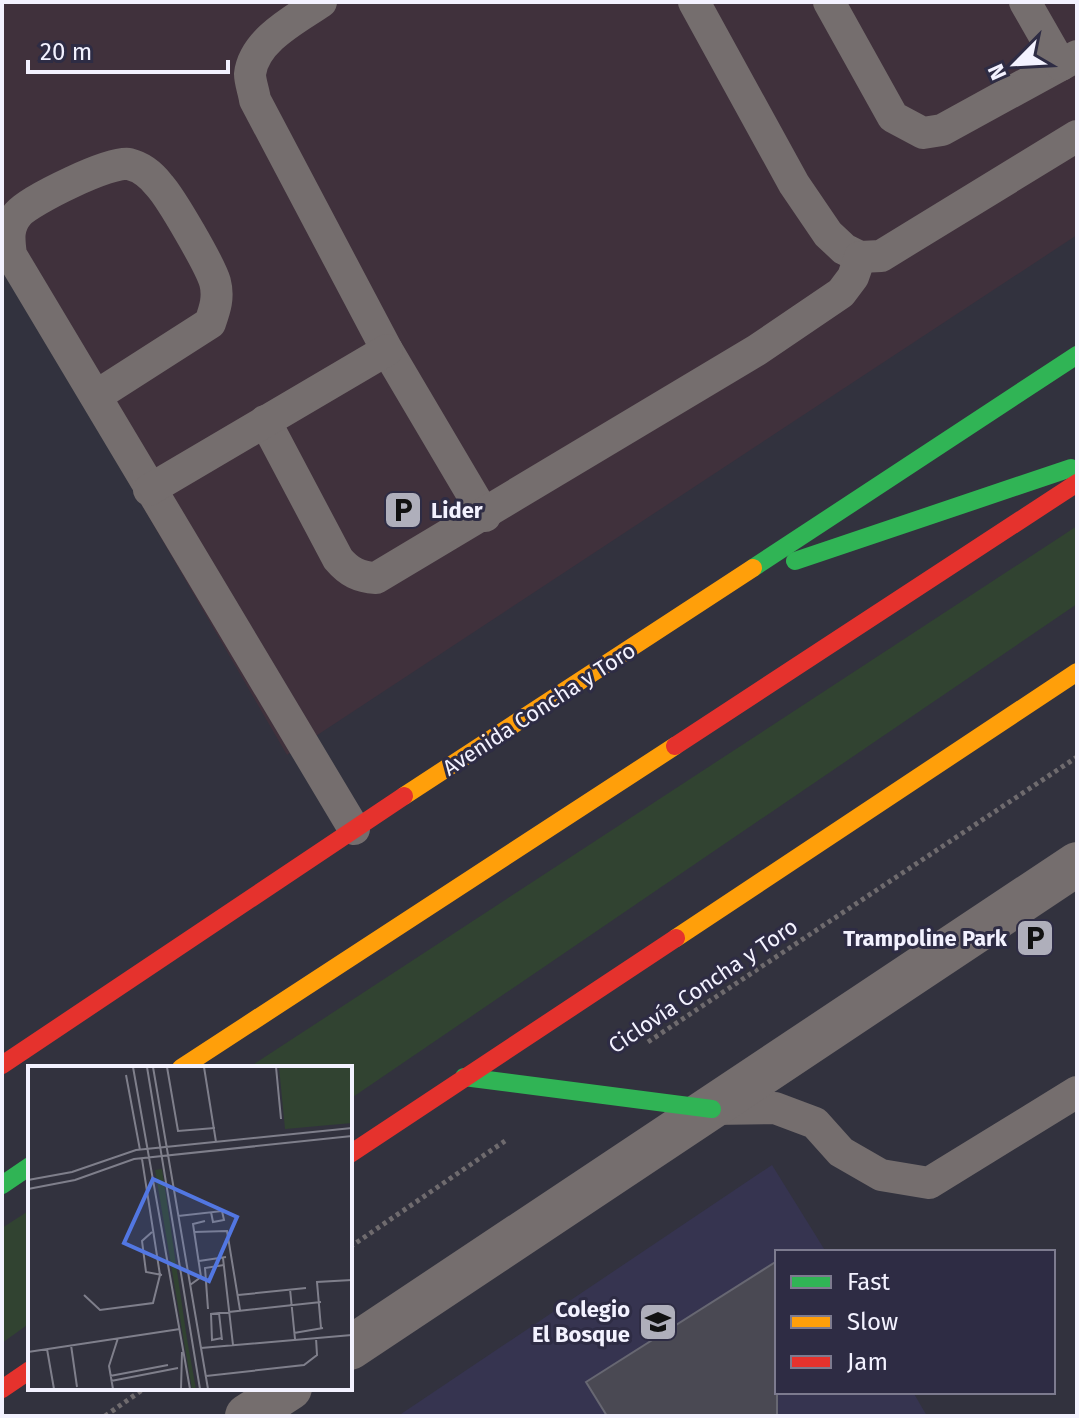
<svg xmlns="http://www.w3.org/2000/svg" width="1079" height="1418" font-family="'Fira Sans',sans-serif">
  <rect width="100%" height="100%" fill="#32323e"/>
  <polygon fill="#40313c" points="2,2 1077,2 1077,235 287,755 2,264"/>
  <polygon fill="#363450" points="772,1165 826,1252 777,1252 777,1392 913,1392 927,1416 398,1416"/>
  <g fill="#314331">
    <polygon points="1077,526 1077,604 350,1099 350,1068 248,1068"/>
    <polygon points="30,1210 30,1323 2,1343 2,1228"/>
  </g>
  <polygon fill="#4a4953" stroke="#676772" stroke-width="2" points="777,1261 777,1416 607,1416 586,1382"/>
  <g fill="none" stroke-linecap="round" stroke-linejoin="round">
    <g stroke="#6f6b6e" stroke-width="5" stroke-dasharray="4 4" stroke-linecap="butt">
      <polyline points="648,1042 1077,757"/>
      <polyline points="350,1247 505,1141"/>
      <polyline points="105,1416 145,1388"/>
    </g>
    <g stroke="#756e6e" stroke-width="32">
      <path d="M321,2C296,19 254,40 250,74C250,82 254,92 255,100L387,350L485,516"/>
      <polyline points="694,2 794,184 828,234 844,249 860,257"/>
      <polyline points="829,2 893,117 923,133 942,130 1077,56"/>
      <polyline points="1025,2 1061,65"/>
      <path d="M96,396L210,323C215,309 219,297 215,282C210,265 171,198 159,185C152,176 141,167 129,164C112,160 30,200 18,214C7,227 9,240 11,255L354,829"/>
      <path d="M265,421L338,559C349,572 359,577 376,578L757,350L841,293L853,277L860,257L881,256L1077,136"/>
      <polyline points="149,490 387,350"/>
      <polyline points="712,1109 775,1108 815,1123 841,1152 881,1175 929,1183 1077,1092"/>
    </g>
    <g stroke="#756e6e" stroke-width="44">
      <polyline points="350,1348 1077,864"/>
      <polyline points="247,1416 290,1388"/>
    </g>
    <g stroke="#30b455" stroke-width="18">
      <polyline points="795,561 1071,468"/>
      <polyline points="753,568 1077,355"/>
      <polyline points="464,1077 712,1109"/>
      <polyline points="2,1185 30,1166"/>
    </g>
    <g stroke="#ff9f0a" stroke-width="18">
      <polyline points="404,796 753,568"/>
      <polyline points="676,938 1077,672"/>
      <polyline points="181,1068 675,746"/>
    </g>
    <g stroke="#e5322d" stroke-width="18">
      <polyline points="675,746 1077,483"/>
      <polyline points="2,1065 404,796"/>
      <polyline points="350,1154 676,938"/>
      <polyline points="2,1389 30,1370"/>
    </g>
  </g>
  <defs>
    <g id="parking-square" transform="scale(2)"><rect x="-9" y="-9" width="18" height="18" rx="4" fill="#afafbb" stroke="#2e2c44"/><path d="M-3.5-5.5H1a3.5 3.5 0 0 1 0 7H-1V5.5H-3.5ZM-1-3.4V-.6H.8a1.4 1.4 0 0 0 0-2.8Z" fill="#111"/></g>
    <g id="school-square" transform="scale(2)"><rect x="-9" y="-9" width="18" height="18" rx="4" fill="#afafbb" stroke="#2e2c44"/><path d="M0-5L7-2L0 1L-7-2ZM-4 1L0 2.5L4 1V4Q0 6-4 4Z" fill="#111"/></g>
  </defs>
  <g fill-rule="evenodd">
    <use href="#parking-square" x="403" y="510"/>
    <use href="#parking-square" x="1035" y="938"/>
    <use href="#school-square" x="658" y="1322"/>
  </g>
  <g text-anchor="middle" dominant-baseline="central" stroke-width="6" stroke-linejoin="round" paint-order="stroke">
    <g font-size="22" font-weight="bold" fill="#f3f2ff" stroke="#2e2c44" text-anchor="end">
      <text x="431" y="510" text-anchor="start">Lider</text>
      <text x="1007" y="938">Trampoline Park</text>
      <text x="630" y="1309">Colegio<tspan x="630" dy="25">El Bosque</tspan></text>
    </g>
    <g font-size="22" fill="#f3f2ff" stroke="#2e2c44">
      <text transform="translate(539 709) rotate(-33)">Avenida Concha y Toro</text>
      <text transform="translate(703 986) rotate(-34)">Ciclovía Concha y Toro</text>
    </g>
  </g>
  <g transform="translate(28 1066)">
    <rect width="324" height="324" fill="#32323e"/>
    <path d="M251,1H324V57L257,63ZM134,103L159,273L168,323H164L127,104Z" fill="#314331"/>
    <path fill="none" stroke="#7f7f8b" stroke-width="2" d="M105,1L162,323M119,1L172,323M125,1L180,323M139,1L150,65L187,62M176,1L188,76M248,1L253,53M98,9L112,84M114,93L132,209M0,114L44,106L108,84L324,62M0,123L47,114L106,93L324,70M150,150L194,145L196,154L185,156L183,146M124,166L114,175L118,206L134,209M166,166L199,165L212,244M195,192L205,279M171,195L198,191M162,219L173,211L165,158L177,155M262,223L267,273M56,229L72,244L125,237L132,209M210,229L278,222M180,243L177,202L196,199M191,247L194,274M293,262L289,216L324,214M266,267L295,262M194,272L184,274L183,248L293,236M43,279L49,321M173,282L324,269M19,283L26,323M0,286L152,263M82,310L140,299M178,310L276,299L289,289L288,272M83,315L150,302M85,323L81,300L90,272M153,323L154,286"/>
    <path fill="#5277e2" fill-opacity="0.15" stroke="#5277e2" stroke-width="4" d="M125,113L209,151L181,215L96,177Z"/>
    <rect width="324" height="324" fill="none" stroke="#f3f2ff" stroke-width="4"/>
  </g>
  <rect width="1079" height="1418" fill="none" stroke="#f3f2ff" stroke-width="8"/>
  <rect x="775" y="1250" width="280" height="144" fill="#2e2c44" stroke="#7d7b8f" stroke-width="2"/>
  <rect x="791" y="1276" width="40" height="12" fill="#30b455" stroke="#7d7b8f" stroke-width="2"/>
  <text x="847" y="1290" font-size="24" fill="#f3f2ff">Fast</text>
  <rect x="791" y="1316" width="40" height="12" fill="#ff9f0a" stroke="#7d7b8f" stroke-width="2"/>
  <text x="847" y="1330" font-size="24" fill="#f3f2ff">Slow</text>
  <rect x="791" y="1356" width="40" height="12" fill="#e5322d" stroke="#7d7b8f" stroke-width="2"/>
  <text x="847" y="1370" font-size="24" fill="#f3f2ff">Jam</text>
  <g transform="translate(1015 64) rotate(246)" stroke="#2e2c44" stroke-width="6" paint-order="stroke">
  <path d="M0-6L14 30L0 20L-14 30Z" fill="#f3f2ff"/>
  <text y="-12" font-size="22" font-weight="bold" text-anchor="middle" fill="#f3f2ff">N</text>
  </g>
  <path d="M28 60v12h200v-12" fill="none" stroke="#f3f2ff" stroke-width="4"/>
  <text x="40" y="60" font-size="24" fill="#f3f2ff" stroke="#2e2c44" stroke-width="6" paint-order="stroke">20 m</text>
</svg>
